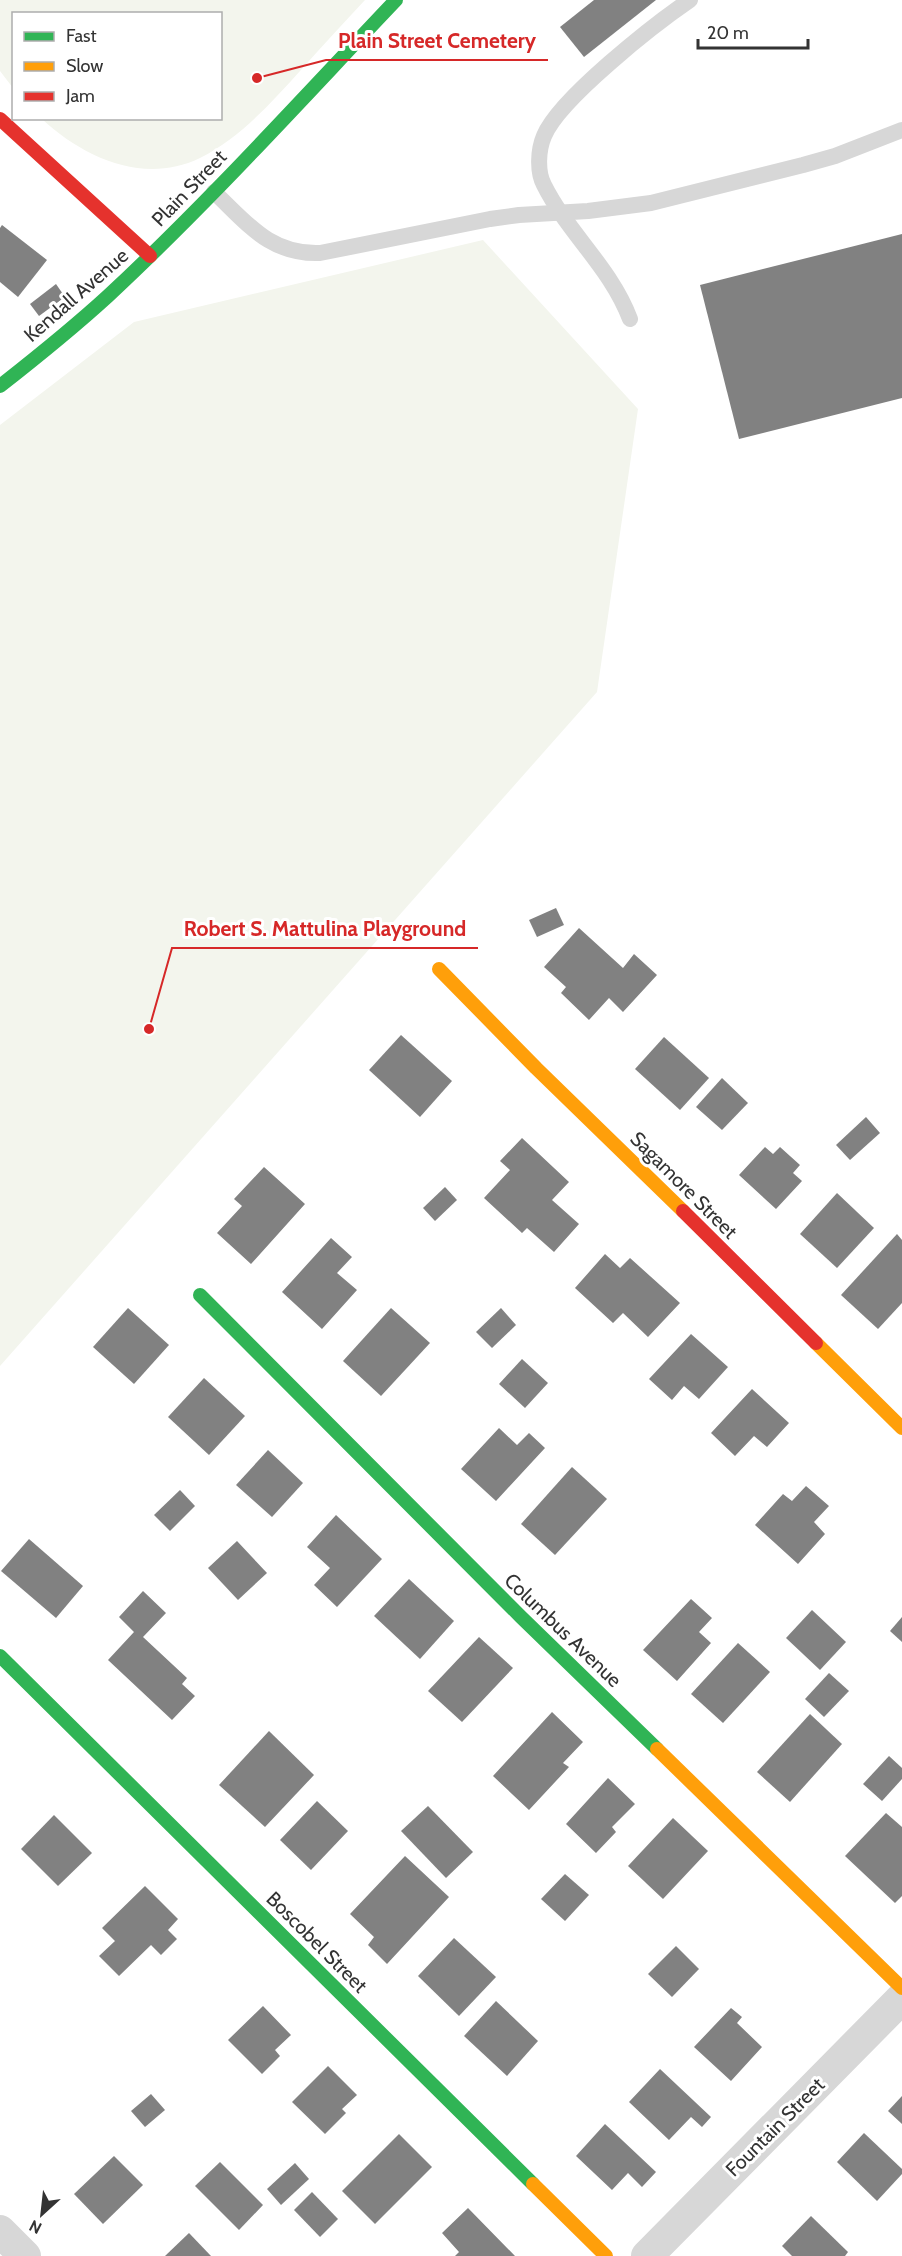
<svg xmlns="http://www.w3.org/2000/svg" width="902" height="2256" font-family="Cabin,sans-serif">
  <rect width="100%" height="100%" fill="#fff"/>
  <g fill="#f3f5ed">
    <path d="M0,0H365C343,24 321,47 300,71C271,103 240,138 200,158C144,185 84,158 42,119L220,118V14H14L13,88L0,71Z"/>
    <polygon points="483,240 638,409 597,692 0,1366 0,425 134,322"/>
  </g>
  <g fill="#818181">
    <polygon points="594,0 656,0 584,57 560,27"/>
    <polygon points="2,225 47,260 18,297 0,282 0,228"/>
    <polygon points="902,234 902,398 739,439 700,285"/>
    <polygon points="56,284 65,297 39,316 30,304"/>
    <polygon points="556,908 564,925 537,937 529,920"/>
    <polygon points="579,928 623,968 634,954 657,975 623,1012 609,998 589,1020 561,993 566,987 544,967"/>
    <polygon points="401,1035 452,1081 420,1117 369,1070"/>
    <polygon points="664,1037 709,1078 680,1110 635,1069"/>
    <polygon points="722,1078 748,1103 722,1130 696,1107"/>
    <polygon points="866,1117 880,1133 850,1160 836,1145"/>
    <polygon points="522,1138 569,1182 552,1200 579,1224 554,1252 527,1228 522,1233 484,1198 510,1170 500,1161"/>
    <polygon points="765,1147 773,1154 780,1147 800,1165 793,1173 802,1181 776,1209 739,1175"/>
    <polygon points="264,1167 305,1204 251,1264 217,1233 242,1206 234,1199"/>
    <polygon points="445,1187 457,1200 435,1221 423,1208"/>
    <polygon points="837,1193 874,1228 837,1268 800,1234"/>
    <polygon points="897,1234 902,1240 902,1303 878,1329 841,1295"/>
    <polygon points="331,1238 352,1257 337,1273 357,1290 322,1329 282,1292"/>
    <polygon points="605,1254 620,1268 630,1258 680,1303 648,1337 623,1313 613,1323 575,1288"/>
    <polygon points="128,1308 169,1345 134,1384 93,1347"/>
    <polygon points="391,1308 430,1343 381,1396 343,1361"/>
    <polygon points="501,1308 516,1325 492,1348 476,1332"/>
    <polygon points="691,1334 728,1367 699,1399 684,1386 672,1400 649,1379"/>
    <polygon points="522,1359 548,1383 525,1408 499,1384"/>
    <polygon points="204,1378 245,1416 209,1455 168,1417"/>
    <polygon points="752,1389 789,1423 767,1447 754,1436 735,1456 711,1433"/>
    <polygon points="499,1428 517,1445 529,1433 545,1448 496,1501 461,1469"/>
    <polygon points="268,1450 303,1483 272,1517 236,1485"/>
    <polygon points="572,1467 607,1499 555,1555 521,1524"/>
    <polygon points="806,1486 829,1506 814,1522 825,1534 798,1564 755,1525 783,1494 792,1501"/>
    <polygon points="180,1490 195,1506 170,1531 154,1515"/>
    <polygon points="336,1515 382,1559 337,1607 314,1585 330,1568 307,1547"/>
    <polygon points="29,1539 83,1586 56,1618 1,1571"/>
    <polygon points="237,1541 267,1573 238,1600 208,1568"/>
    <polygon points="409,1579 454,1621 420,1659 374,1616"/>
    <polygon points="143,1591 166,1613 143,1637 187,1678 182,1684 195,1696 172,1720 108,1660 134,1632 119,1617"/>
    <polygon points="691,1599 712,1618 699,1632 711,1643 677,1681 643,1650"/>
    <polygon points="812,1610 846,1642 820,1670 786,1638"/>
    <polygon points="902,1617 902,1642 890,1631"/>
    <polygon points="479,1637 513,1668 462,1722 428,1691"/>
    <polygon points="738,1643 770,1672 723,1723 691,1694"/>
    <polygon points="829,1673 849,1691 824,1717 805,1699"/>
    <polygon points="552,1712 583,1742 563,1763 569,1767 529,1810 493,1776"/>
    <polygon points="810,1714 842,1744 790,1802 757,1772"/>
    <polygon points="269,1731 314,1775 265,1827 219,1785"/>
    <polygon points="889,1756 902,1768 902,1779 882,1801 863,1784"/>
    <polygon points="608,1778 635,1804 612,1827 616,1832 596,1853 566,1824"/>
    <polygon points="317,1801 348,1831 311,1870 280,1840"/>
    <polygon points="428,1806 473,1852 446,1878 401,1831"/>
    <polygon points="886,1813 902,1827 902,1896 895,1903 845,1856"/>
    <polygon points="54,1815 92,1853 58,1886 21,1849"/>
    <polygon points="673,1818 708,1851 663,1899 628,1866"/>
    <polygon points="405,1856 449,1897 387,1964 368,1945 374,1937 350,1914"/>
    <polygon points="565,1874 589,1895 565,1921 541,1899"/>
    <polygon points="145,1886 178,1919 168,1930 177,1939 161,1955 151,1945 119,1976 99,1956 115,1941 102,1928"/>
    <polygon points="454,1938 496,1977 459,2016 418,1976"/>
    <polygon points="676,1946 699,1969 672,1997 648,1974"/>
    <polygon points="496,2001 538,2041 507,2076 464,2036"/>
    <polygon points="263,2006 291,2035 275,2050 280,2056 262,2074 228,2040"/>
    <polygon points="731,2008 742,2017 737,2023 762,2047 731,2081 694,2047"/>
    <polygon points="328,2066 357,2095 342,2109 346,2113 325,2134 292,2102"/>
    <polygon points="660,2069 711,2117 702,2127 691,2117 669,2140 629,2102"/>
    <polygon points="151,2094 165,2110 145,2127 131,2111"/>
    <polygon points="902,2096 902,2124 888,2111"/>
    <polygon points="605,2124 656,2172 642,2187 628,2173 612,2190 576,2156"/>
    <polygon points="864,2133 902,2169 902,2174 877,2201 837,2162"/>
    <polygon points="399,2134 432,2167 375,2224 342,2191"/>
    <polygon points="114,2156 143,2185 103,2224 74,2194"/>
    <polygon points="220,2162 263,2205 239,2230 195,2186"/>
    <polygon points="295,2163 309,2179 281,2205 267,2189"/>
    <polygon points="312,2192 338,2219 320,2237 294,2210"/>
    <polygon points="468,2208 515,2256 455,2256 459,2252 442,2233"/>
    <polygon points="811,2216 848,2252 845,2256 792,2256 782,2246"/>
    <polygon points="189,2233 211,2256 165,2256"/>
  </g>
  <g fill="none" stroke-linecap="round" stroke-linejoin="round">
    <g stroke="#d7d7d7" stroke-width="16">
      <path d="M214,192C247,223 270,255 320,253L490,219L519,215L588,211L651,203L803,165L835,156L902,130"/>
      <path d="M630,319C611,268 568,233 544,185C537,172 538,150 544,136C559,99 655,24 690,0"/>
    </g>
    <g stroke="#d7d7d7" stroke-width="32">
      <polyline points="0,2231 25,2256"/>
      <polyline points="647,2256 902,1998"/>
    </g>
    <g stroke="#30b455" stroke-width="14">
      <path d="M0,386C37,357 73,328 108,296C209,202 301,100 396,0"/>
      <polyline points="200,1295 521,1617 657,1749"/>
      <polyline points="0,1656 533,2184"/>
    </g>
    <g stroke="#ff9f0a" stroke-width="14">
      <polyline points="439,969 536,1068 683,1211"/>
      <polyline points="816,1343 902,1428"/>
      <polyline points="657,1749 902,1988"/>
      <polyline points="533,2184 606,2256"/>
    </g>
    <g stroke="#e5322d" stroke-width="14">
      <polyline points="0,119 150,256"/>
      <polyline points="683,1211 816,1343"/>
    </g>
  </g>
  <g text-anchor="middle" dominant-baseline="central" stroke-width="6" stroke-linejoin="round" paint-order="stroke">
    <g font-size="20" fill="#333" stroke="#fff">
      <text transform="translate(189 188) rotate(-46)">Plain Street</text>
      <text transform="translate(76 295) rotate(-41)">Kendall Avenue</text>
      <text transform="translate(684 1185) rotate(45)">Sagamore Street</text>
      <text transform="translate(563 1630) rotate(44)">Columbus Avenue</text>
      <text transform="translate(317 1942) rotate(45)">Boscobel Street</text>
      <text transform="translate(775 2127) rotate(-45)">Fountain Street</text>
    </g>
  </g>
  <path fill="none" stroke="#d62828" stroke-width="2" d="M257 78L326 60H548M149 1029L172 948H478"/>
  <g fill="#d62828" stroke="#fff" stroke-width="2">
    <circle cx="257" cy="78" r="6"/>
    <circle cx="149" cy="1029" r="6"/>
  </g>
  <g font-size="21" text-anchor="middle" font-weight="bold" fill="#d62828" stroke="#fff" stroke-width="6" stroke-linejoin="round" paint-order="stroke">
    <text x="437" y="48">Plain Street Cemetery</text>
    <text x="325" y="936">Robert S. Mattulina Playground</text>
  </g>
  <rect x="12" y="12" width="210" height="108" fill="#ffffff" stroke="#adadad" stroke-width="1.5"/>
  <rect x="24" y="32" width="30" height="9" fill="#30b455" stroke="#adadad" stroke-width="1.5"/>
  <text x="66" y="42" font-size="18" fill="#333333">Fast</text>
  <rect x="24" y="62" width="30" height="9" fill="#ff9f0a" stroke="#adadad" stroke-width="1.5"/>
  <text x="66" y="72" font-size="18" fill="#333333">Slow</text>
  <rect x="24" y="92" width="30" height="9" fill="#e5322d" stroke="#adadad" stroke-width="1.5"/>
  <text x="66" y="102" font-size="18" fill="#333333">Jam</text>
  <g transform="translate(42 2214) rotate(207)" stroke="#ffffff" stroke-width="4.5" paint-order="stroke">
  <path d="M0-4.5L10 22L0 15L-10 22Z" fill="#333333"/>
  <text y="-9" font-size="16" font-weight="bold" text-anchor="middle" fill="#333333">N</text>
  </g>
  <path d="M698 39v9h110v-9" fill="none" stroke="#333333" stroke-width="3"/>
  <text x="707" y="39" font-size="18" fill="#333333" stroke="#ffffff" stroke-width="4.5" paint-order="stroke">20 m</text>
</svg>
